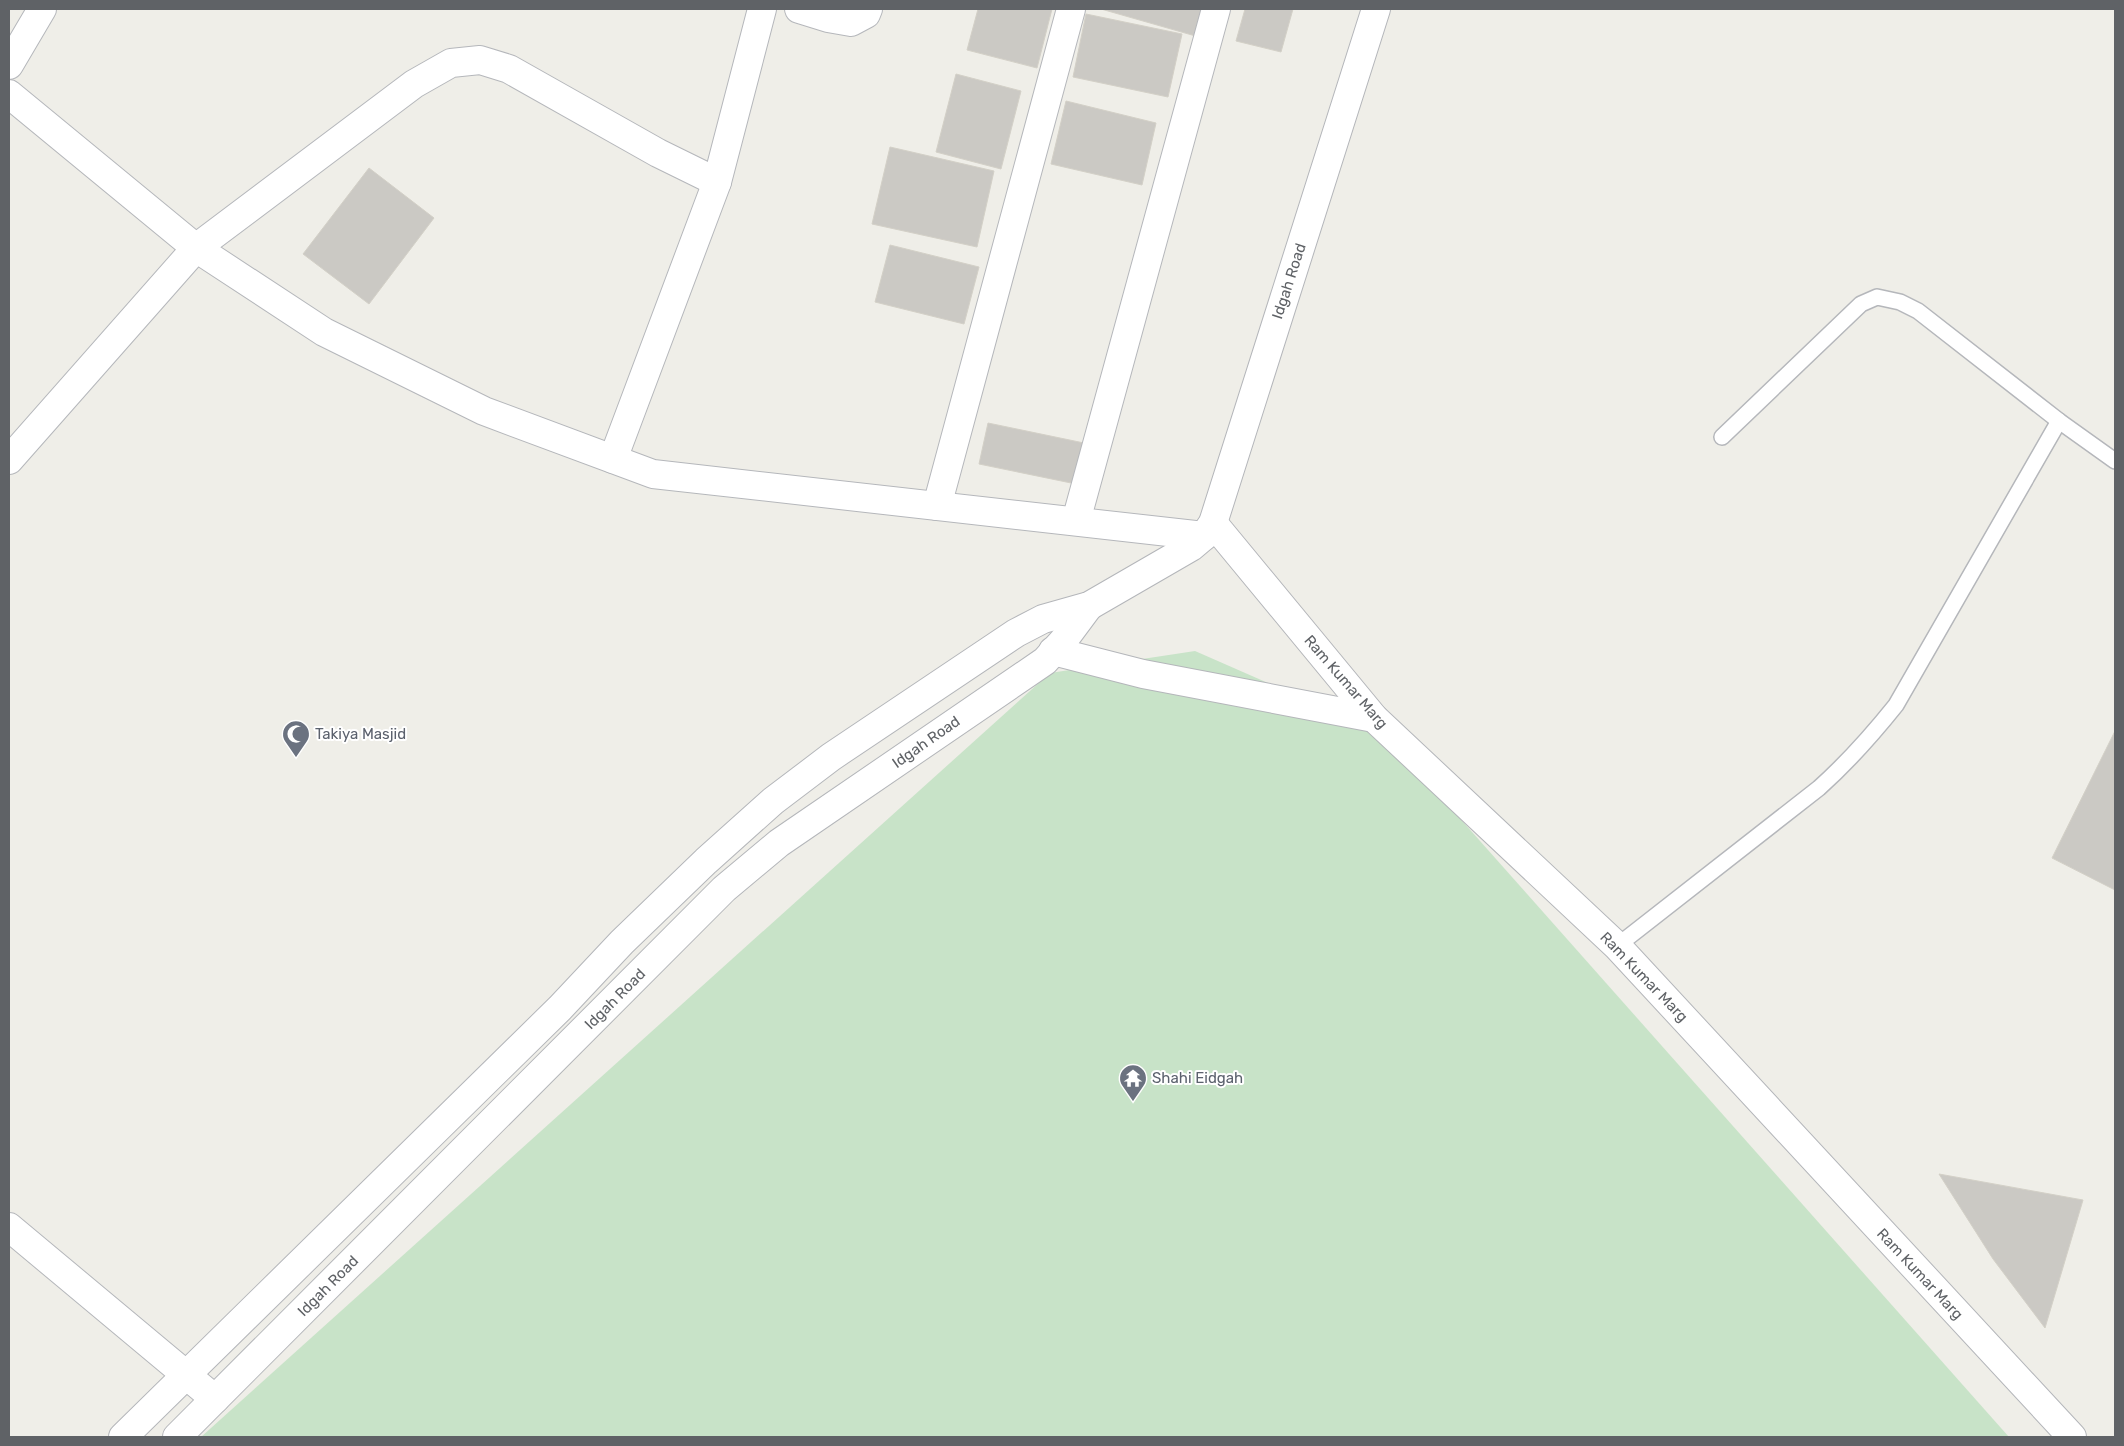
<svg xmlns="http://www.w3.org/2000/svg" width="2124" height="1446" font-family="Rubik,sans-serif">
  <rect width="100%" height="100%" fill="#efeee8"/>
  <polygon fill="#c8e3c8" points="1195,651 1385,734 2009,1437 201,1437 1050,673"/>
  <g fill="#cbc9c4" stroke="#d3d0c7">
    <polygon points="978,9 1052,9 1037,68 967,50"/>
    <polygon points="1101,9 1208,9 1199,37"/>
    <polygon points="1245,9 1293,9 1281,52 1236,41"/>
    <polygon points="1086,14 1182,34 1168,97 1073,77"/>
    <polygon points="956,74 1021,91 1001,169 936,152"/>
    <polygon points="1066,101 1156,123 1142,185 1051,164"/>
    <polygon points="890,147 994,171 977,247 872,224"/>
    <polygon points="369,168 434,218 369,304 303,254"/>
    <polygon points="890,245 979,267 964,324 875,302"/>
    <polygon points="988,423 1084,443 1076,484 979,464"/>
    <polygon points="2115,731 2115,890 2052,858"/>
    <polygon points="1939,1174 2083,1200 2045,1328 1993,1259"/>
  </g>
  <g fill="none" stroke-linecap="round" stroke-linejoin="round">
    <g stroke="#b5b7bb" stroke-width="18">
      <g id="lane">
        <polyline points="1722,437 1861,304 1877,297 1900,302 1918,311 2059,421 2115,461"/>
        <path d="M1617,946L1819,788C1848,762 1872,735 1896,705L2059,421"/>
      </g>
    </g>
    <g stroke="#b5b7bb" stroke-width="30">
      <g id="street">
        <polyline points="799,9 828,18 851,22 866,14 868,9"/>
        <polyline points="9,65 42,9"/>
        <polyline points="9,94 196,248 324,332 484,411 653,474 1204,536"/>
        <polyline points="613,459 717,182 762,9"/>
        <polyline points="9,460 196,248 414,84 451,63 480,60 509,69 658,153 717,182"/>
        <polyline points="937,506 1071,9"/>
        <polyline points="1076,521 1216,9"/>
        <polyline points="9,1227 215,1399"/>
      </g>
    </g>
    <g stroke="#b4b6ba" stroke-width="30">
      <g id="secondary">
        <polyline points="1213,523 1374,718 1617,946 2072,1437"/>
        <polyline points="1053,651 1143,674 1374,718"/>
        <polyline points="123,1437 560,1008 622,942 706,861 773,801 831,757 1016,633 1043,619 1089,606 1191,547 1204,536 1213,523 1376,9"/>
        <polyline points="177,1437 724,889 779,843 1045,661 1063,641 1089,606"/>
      </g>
    </g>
    <use href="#lane" stroke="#fff" stroke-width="15"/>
    <use href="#street" stroke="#fff" stroke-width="28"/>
    <use href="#secondary" stroke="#fff" stroke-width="28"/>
  </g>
  <defs>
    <g id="mosque-pin" transform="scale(1.4375)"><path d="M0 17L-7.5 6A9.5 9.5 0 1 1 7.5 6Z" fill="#6b7280" stroke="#fff"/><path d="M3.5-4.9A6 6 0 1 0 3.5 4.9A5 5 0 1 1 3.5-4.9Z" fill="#fff"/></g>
    <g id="temple-pin" transform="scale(1.4375)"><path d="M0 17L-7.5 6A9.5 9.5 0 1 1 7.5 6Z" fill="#6b7280" stroke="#fff"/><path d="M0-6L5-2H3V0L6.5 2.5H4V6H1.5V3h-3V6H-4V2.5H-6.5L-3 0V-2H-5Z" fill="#fff"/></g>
  </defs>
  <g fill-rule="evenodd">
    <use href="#mosque-pin" x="296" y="734"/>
    <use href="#temple-pin" x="1133" y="1078"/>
  </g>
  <g text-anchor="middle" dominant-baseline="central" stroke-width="4" stroke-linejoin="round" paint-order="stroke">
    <g font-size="15" fill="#5f6266" stroke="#fff">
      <text transform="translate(1289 281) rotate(-72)">Idgah Road</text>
      <text transform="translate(1346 682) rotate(49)">Ram Kumar Marg</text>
      <text transform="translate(926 742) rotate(-35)">Idgah Road</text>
      <text transform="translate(1644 977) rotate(46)">Ram Kumar Marg</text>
      <text transform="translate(615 999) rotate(-45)">Idgah Road</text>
      <text transform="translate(1920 1274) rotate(47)">Ram Kumar Marg</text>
      <text transform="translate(328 1286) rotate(-45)">Idgah Road</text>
    </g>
    <g font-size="15" fill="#5b616d" stroke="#fff" text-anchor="start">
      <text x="315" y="734">Takiya Masjid</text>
      <text x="1152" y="1078">Shahi Eidgah</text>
    </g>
  </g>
  <rect width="2124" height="1446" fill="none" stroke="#5f6266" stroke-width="20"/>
</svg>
